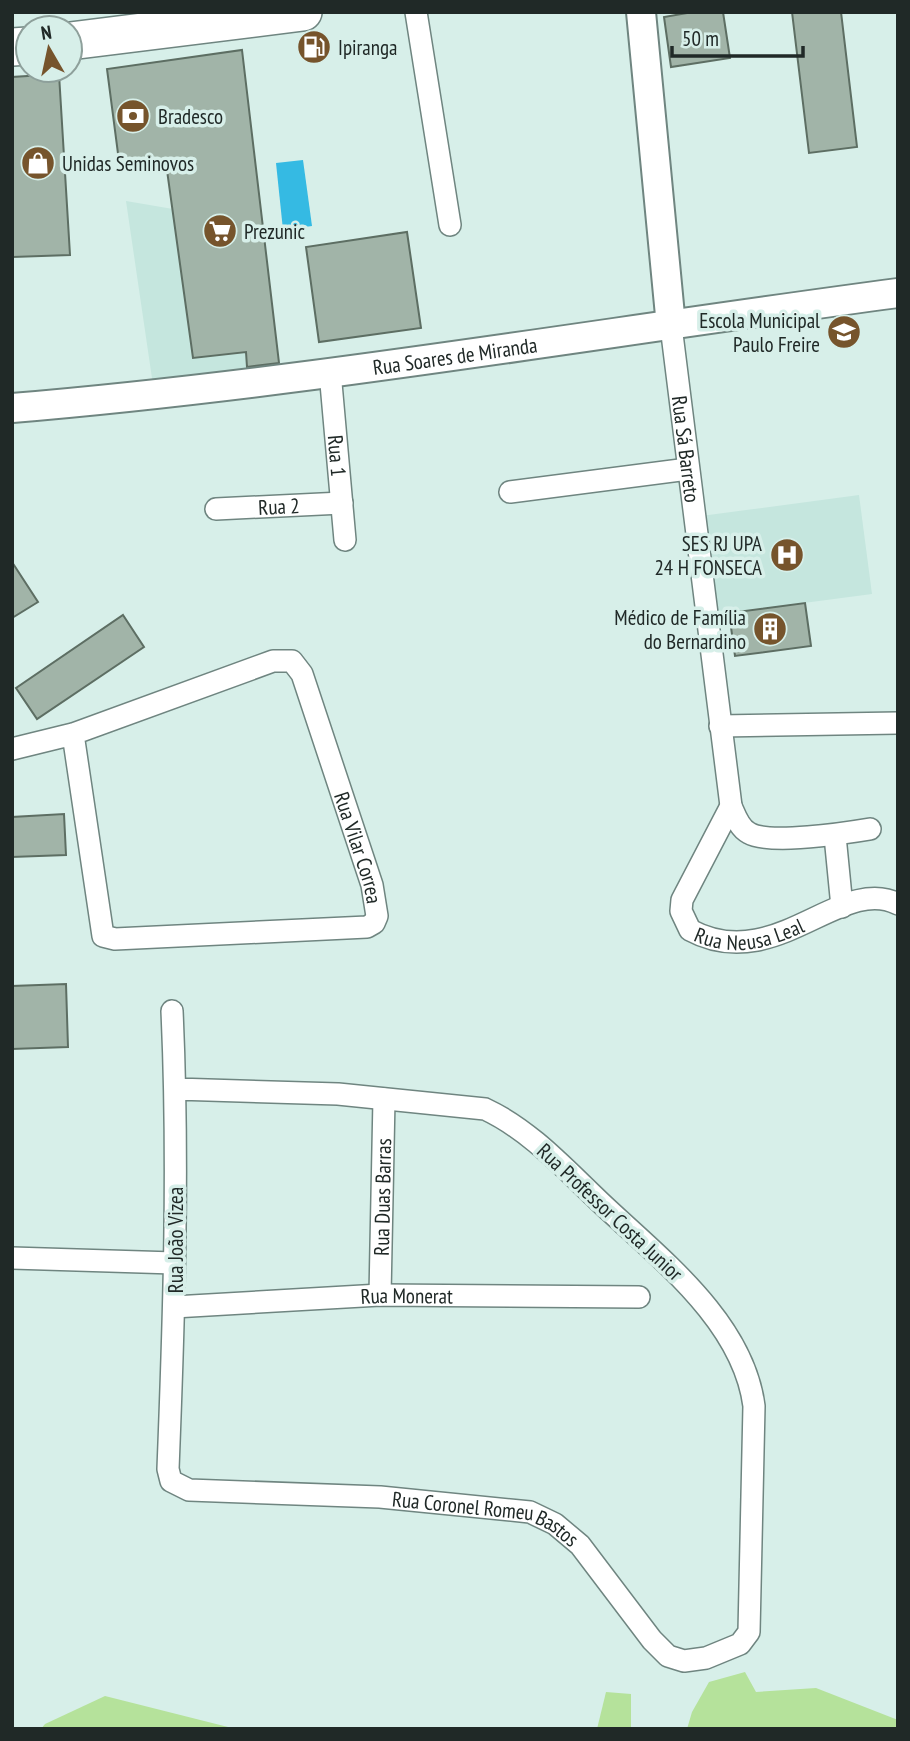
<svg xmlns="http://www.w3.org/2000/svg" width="910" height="1741" font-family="'PT Sans Narrow',sans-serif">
  <rect width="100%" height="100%" fill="#d7efe9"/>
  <g fill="#c5e6de">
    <polygon points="242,50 279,365 153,385 126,201 173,209 152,62"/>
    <polygon points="859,495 872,594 714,615 701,516"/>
  </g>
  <g fill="#b5e29b">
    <polygon points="745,1672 756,1692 816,1688 898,1720 898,1729 687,1729 692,1712 709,1682"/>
    <polygon points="606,1692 631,1694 631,1729 597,1729"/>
    <polygon points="105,1696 236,1729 41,1729 45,1724"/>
  </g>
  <polygon fill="#35bae3" points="303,160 312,226 283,230 276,163"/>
  <g fill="#a1b4a8" stroke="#5d6e63" stroke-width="2">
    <polygon points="693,12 723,12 730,58 671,67 664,17"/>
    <polygon points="792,12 841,12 857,147 809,153"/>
    <polygon points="242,50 279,363 247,367 246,352 193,358 166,163 120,169 107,69"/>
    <polygon points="59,74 70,255 13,257 12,77"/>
    <polygon points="407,232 421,328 319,342 306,247"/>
    <polygon points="12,562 38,602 12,618"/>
    <polygon points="805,603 811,646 735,656 729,613"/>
    <polygon points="123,615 144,647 37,719 16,688"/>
    <polygon points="64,814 66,855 12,857 12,817"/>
    <polygon points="66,984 68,1047 12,1049 12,986"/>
  </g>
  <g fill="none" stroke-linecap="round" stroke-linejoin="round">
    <g stroke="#6f8580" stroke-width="24">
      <g id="street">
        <polyline points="416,12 450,225"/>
        <path id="s1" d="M671,326L731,806C735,815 739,828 749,833C769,845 846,833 870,829"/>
        <path id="s2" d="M330,372L345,540"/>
        <polyline points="510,492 688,469"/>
        <path id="s3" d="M216,509L342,503"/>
        <polyline points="720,726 898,723"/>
        <path id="s4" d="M12,749L73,734L273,661H292L302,674L372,885L377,916L374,923L367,927L115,939L103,936L73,734"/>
        <path id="s5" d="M731,806L682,900L681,911L690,930C775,976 841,874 898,904"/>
        <polyline points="835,836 842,907"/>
        <path id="s6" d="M172,1011C179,1163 174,1317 168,1469L171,1481L189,1490L380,1497L530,1512L555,1524L580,1545L652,1640L668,1656L684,1661L706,1658L740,1644L749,1632L754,1406C743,1321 659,1258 600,1202C565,1169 530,1130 485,1109L338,1094L176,1089"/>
        <polyline points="12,1258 174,1263"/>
        <path id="s7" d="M380,1295L384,1099"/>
        <path id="s8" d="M174,1307L380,1295L639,1297"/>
      </g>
    </g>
    <g stroke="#6f8580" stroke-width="32">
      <g id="secondary">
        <polyline points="641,12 671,326"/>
        <path id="s9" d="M12,408C309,383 602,332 898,293"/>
      </g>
    </g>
    <g stroke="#6f8580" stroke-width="40">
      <g id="highway">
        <polyline points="70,41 303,12"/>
        <polyline points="12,47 28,46"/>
      </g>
    </g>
    <use href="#street" stroke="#fff" stroke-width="21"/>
    <use href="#secondary" stroke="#fff" stroke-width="28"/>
    <use href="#highway" stroke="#fff" stroke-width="37"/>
  </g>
  <defs>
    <g id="fuel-disc" transform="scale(1.75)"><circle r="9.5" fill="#76542c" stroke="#d7efe9"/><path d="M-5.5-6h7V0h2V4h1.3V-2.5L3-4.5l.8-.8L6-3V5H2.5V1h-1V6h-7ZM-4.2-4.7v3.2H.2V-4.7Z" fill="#fff"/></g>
    <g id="bank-disc" transform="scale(1.75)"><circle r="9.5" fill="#76542c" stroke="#d7efe9"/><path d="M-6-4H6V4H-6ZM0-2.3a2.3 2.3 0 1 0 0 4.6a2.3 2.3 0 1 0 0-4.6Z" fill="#fff"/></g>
    <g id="shop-disc" transform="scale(1.75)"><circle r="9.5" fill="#76542c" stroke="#d7efe9"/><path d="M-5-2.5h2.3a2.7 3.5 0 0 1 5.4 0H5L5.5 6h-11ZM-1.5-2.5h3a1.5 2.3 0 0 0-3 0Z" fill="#fff"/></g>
    <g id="supermarket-disc" transform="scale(1.75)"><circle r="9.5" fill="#76542c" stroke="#d7efe9"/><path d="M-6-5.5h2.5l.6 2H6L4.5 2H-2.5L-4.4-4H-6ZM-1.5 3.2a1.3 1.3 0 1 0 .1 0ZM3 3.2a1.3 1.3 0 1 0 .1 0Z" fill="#fff"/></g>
    <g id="school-disc" transform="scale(1.75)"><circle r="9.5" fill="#76542c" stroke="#d7efe9"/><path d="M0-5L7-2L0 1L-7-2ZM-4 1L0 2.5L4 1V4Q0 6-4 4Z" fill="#fff"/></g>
    <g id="hospital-disc" transform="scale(1.75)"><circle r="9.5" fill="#76542c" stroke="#d7efe9"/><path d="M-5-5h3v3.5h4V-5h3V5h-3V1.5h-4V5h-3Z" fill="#fff"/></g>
    <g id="building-disc" transform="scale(1.75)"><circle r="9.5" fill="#76542c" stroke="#d7efe9"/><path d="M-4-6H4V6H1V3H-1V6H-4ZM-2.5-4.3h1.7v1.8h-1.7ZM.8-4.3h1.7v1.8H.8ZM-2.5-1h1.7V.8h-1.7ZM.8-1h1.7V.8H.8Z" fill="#fff"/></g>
  </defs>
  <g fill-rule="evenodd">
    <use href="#fuel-disc" x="314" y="47"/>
    <use href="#bank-disc" x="133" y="116"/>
    <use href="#shop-disc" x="38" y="163"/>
    <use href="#supermarket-disc" x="220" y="231"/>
    <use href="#school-disc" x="844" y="332"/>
    <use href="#hospital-disc" x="787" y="555"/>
    <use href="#building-disc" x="770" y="629"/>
  </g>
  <g text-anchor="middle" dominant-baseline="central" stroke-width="7" stroke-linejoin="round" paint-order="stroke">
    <g font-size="21" fill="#202927" stroke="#d7efe9" text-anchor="start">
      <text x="338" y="47">Ipiranga</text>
      <text x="158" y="116">Bradesco</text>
      <text x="62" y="163">Unidas Seminovos</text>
      <text x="244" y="231">Prezunic</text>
      <text x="820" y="320" text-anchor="end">Escola Municipal<tspan x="820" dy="24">Paulo Freire</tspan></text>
      <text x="762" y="543" text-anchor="end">SES RJ UPA<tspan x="762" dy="24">24 H FONSECA</tspan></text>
      <text x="746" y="617" text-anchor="end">Médico de Família<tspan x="746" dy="24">do Bernardino</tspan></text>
    </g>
    <g font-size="21" fill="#202927" stroke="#d7efe9">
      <text stroke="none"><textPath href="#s9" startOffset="446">Rua Soares de Miranda</textPath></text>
      <text stroke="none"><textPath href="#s1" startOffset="124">Rua Sá Barreto</textPath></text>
      <text stroke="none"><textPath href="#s2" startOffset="84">Rua 1</textPath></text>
      <text stroke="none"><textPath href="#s3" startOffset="63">Rua 2</textPath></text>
      <text stroke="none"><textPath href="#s4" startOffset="494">Rua Vilar Correa</textPath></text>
      <text stroke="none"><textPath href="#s5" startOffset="200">Rua Neusa Leal</textPath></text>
      <text stroke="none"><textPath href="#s7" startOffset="98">Rua Duas Barras</textPath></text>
      <text transform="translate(610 1212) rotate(43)">Rua Professor Costa Junior</text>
      <text transform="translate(175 1240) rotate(-90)">Rua João Vizea</text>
      <text stroke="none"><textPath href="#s8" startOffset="233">Rua Monerat</textPath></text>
      <text stroke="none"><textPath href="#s6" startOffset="791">Rua Coronel Romeu Bastos</textPath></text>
    </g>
  </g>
  <rect width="910" height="1741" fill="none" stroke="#202927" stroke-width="28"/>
  <g transform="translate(49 49) rotate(351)"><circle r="33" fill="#d7efe9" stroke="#8ea09b" stroke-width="2"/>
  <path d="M0-5L12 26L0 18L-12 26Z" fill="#76542c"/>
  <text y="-10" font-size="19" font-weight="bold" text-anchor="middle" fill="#202927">N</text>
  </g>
  <path d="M672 46v10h131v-10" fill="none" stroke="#202927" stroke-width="3.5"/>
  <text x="682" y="46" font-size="21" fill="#202927" stroke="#d7efe9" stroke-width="5" paint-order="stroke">50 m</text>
</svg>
